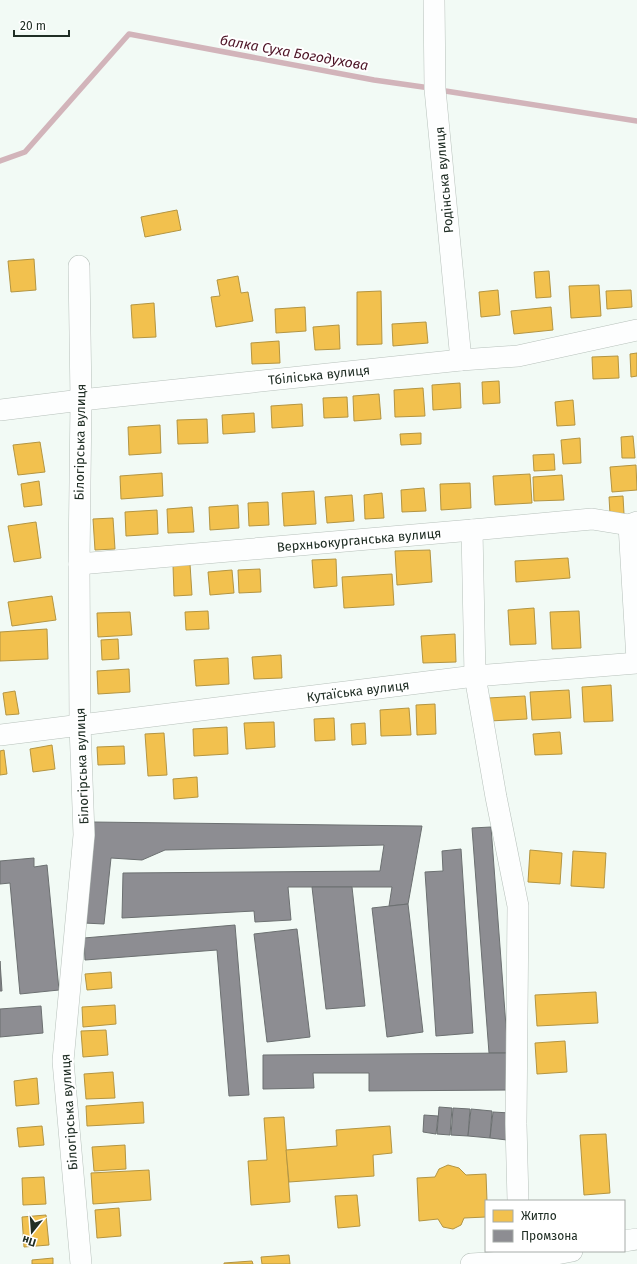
<svg xmlns="http://www.w3.org/2000/svg" width="637" height="1264" font-family="'Fira Sans',sans-serif">
  <rect width="100%" height="100%" fill="#f2faf5"/>
  <g fill="#f2c14e" stroke="#b39542">
    <polygon points="177,210 181,230 145,237 141,217"/>
    <polygon points="34,259 36,290 11,292 8,261"/>
    <polygon points="549,271 551,297 536,298 534,272"/>
    <polygon points="238,276 241,293 248,292 253,321 216,327 211,297 220,296 217,280"/>
    <polygon points="599,285 601,316 571,318 569,286"/>
    <polygon points="498,290 500,315 481,317 479,292"/>
    <polygon points="631,290 632,307 607,309 606,291"/>
    <polygon points="381,291 382,344 357,345 357,292"/>
    <polygon points="154,303 156,337 133,338 131,305"/>
    <polygon points="305,307 306,331 276,333 275,309"/>
    <polygon points="551,307 553,330 514,334 511,311"/>
    <polygon points="426,322 428,343 393,346 392,324"/>
    <polygon points="339,325 340,349 315,350 313,327"/>
    <polygon points="279,341 280,363 252,364 251,343"/>
    <polygon points="637,353 637,376 631,377 630,354"/>
    <polygon points="618,356 619,378 593,379 592,357"/>
    <polygon points="499,381 500,403 483,404 482,382"/>
    <polygon points="460,383 461,408 433,410 432,385"/>
    <polygon points="423,388 425,416 395,417 394,390"/>
    <polygon points="379,394 381,419 354,421 353,396"/>
    <polygon points="347,397 348,417 324,418 323,398"/>
    <polygon points="573,400 575,425 557,426 555,402"/>
    <polygon points="302,404 303,426 272,428 271,406"/>
    <polygon points="254,413 255,432 223,434 222,415"/>
    <polygon points="207,419 208,443 178,444 177,420"/>
    <polygon points="160,425 161,453 129,455 128,427"/>
    <polygon points="421,433 421,444 401,445 400,434"/>
    <polygon points="633,436 635,458 622,458 621,437"/>
    <polygon points="580,438 581,463 563,464 561,440"/>
    <polygon points="40,442 45,472 18,475 13,445"/>
    <polygon points="554,454 555,470 534,471 533,455"/>
    <polygon points="636,465 637,490 612,492 610,467"/>
    <polygon points="162,473 163,496 121,499 120,476"/>
    <polygon points="530,474 532,503 495,505 493,476"/>
    <polygon points="562,475 564,500 534,501 533,477"/>
    <polygon points="39,481 42,505 24,507 21,484"/>
    <polygon points="470,483 471,508 441,510 440,484"/>
    <polygon points="424,488 426,511 402,512 401,490"/>
    <polygon points="314,491 316,524 284,526 282,493"/>
    <polygon points="382,493 384,518 365,519 364,495"/>
    <polygon points="352,495 354,521 327,523 325,497"/>
    <polygon points="623,496 624,514 610,514 609,497"/>
    <polygon points="268,502 269,525 249,526 248,503"/>
    <polygon points="238,505 239,528 210,530 209,507"/>
    <polygon points="192,507 194,532 168,533 167,509"/>
    <polygon points="157,510 158,534 126,536 125,512"/>
    <polygon points="113,518 115,549 95,550 93,519"/>
    <polygon points="36,522 41,558 14,562 8,526"/>
    <polygon points="430,550 432,582 397,585 395,551"/>
    <polygon points="568,558 570,578 516,582 515,561"/>
    <polygon points="336,559 337,586 314,588 312,560"/>
    <polygon points="190,564 192,595 174,596 173,565"/>
    <polygon points="260,569 261,592 239,593 238,570"/>
    <polygon points="232,570 234,593 210,595 208,572"/>
    <polygon points="392,574 394,605 344,608 342,577"/>
    <polygon points="52,596 56,620 12,626 8,602"/>
    <polygon points="534,608 536,644 510,645 508,610"/>
    <polygon points="208,611 209,629 186,630 185,612"/>
    <polygon points="579,611 581,648 552,649 550,612"/>
    <polygon points="130,612 132,635 98,637 97,613"/>
    <polygon points="47,629 48,659 0,661 0,632"/>
    <polygon points="455,634 456,662 423,663 421,636"/>
    <polygon points="118,639 119,659 102,660 101,640"/>
    <polygon points="281,655 282,678 254,679 252,657"/>
    <polygon points="228,658 229,684 196,686 194,660"/>
    <polygon points="129,669 130,692 98,694 97,671"/>
    <polygon points="611,685 613,721 584,722 582,687"/>
    <polygon points="569,690 571,718 532,720 530,692"/>
    <polygon points="15,691 19,714 6,715 3,693"/>
    <polygon points="525,696 527,719 490,721 488,698"/>
    <polygon points="435,704 436,734 417,735 416,705"/>
    <polygon points="409,708 411,735 381,736 380,710"/>
    <polygon points="334,718 335,740 315,741 314,719"/>
    <polygon points="274,722 275,747 246,749 244,723"/>
    <polygon points="365,723 366,744 352,745 351,724"/>
    <polygon points="227,727 228,754 194,756 193,729"/>
    <polygon points="560,732 562,754 535,755 533,734"/>
    <polygon points="164,733 167,775 148,776 145,734"/>
    <polygon points="52,745 55,769 33,772 30,749"/>
    <polygon points="124,746 125,764 98,765 97,747"/>
    <polygon points="4,750 7,774 0,775 0,751"/>
    <polygon points="197,777 198,797 174,799 173,779"/>
    <polygon points="530,850 562,853 560,884 528,882"/>
    <polygon points="573,851 606,853 604,888 571,886"/>
    <polygon points="111,972 112,988 87,990 85,974"/>
    <polygon points="596,992 598,1023 537,1026 535,995"/>
    <polygon points="115,1005 116,1024 83,1027 82,1007"/>
    <polygon points="106,1030 108,1055 83,1057 81,1031"/>
    <polygon points="565,1041 567,1072 537,1074 535,1043"/>
    <polygon points="113,1072 115,1098 86,1099 84,1074"/>
    <polygon points="37,1078 39,1104 16,1106 14,1081"/>
    <polygon points="143,1102 144,1123 87,1126 86,1106"/>
    <polygon points="284,1117 290,1202 251,1205 248,1161 267,1160 264,1118"/>
    <polygon points="42,1126 44,1145 19,1147 17,1128"/>
    <polygon points="390,1126 392,1153 373,1155 374,1176 289,1182 286,1150 337,1146 336,1130"/>
    <polygon points="606,1134 610,1193 584,1195 580,1135"/>
    <polygon points="125,1145 126,1169 94,1171 92,1147"/>
    <polygon points="448,1165 459,1168 466,1175 486,1174 487,1201 486,1201 486,1217 464,1218 461,1225 453,1229 443,1227 438,1219 419,1221 417,1178 435,1177 439,1169"/>
    <polygon points="149,1170 151,1200 93,1204 91,1173"/>
    <polygon points="44,1177 46,1204 23,1205 22,1178"/>
    <polygon points="357,1195 360,1226 338,1228 335,1196"/>
    <polygon points="119,1208 121,1236 97,1238 95,1210"/>
    <polygon points="46,1215 49,1245 24,1247 22,1217"/>
    <polygon points="289,1255 290,1264 262,1264 261,1257"/>
    <polygon points="53,1258 53,1264 32,1264 32,1260"/>
    <polygon points="252,1261 253,1264 224,1264 224,1263"/>
  </g>
  <g fill="#8d8d92" stroke="#6c7071">
    <polygon points="92,822 422,826 408,904 389,906 392,887 288,887 291,920 255,922 254,911 122,918 123,873 380,871 384,845 165,850 142,860 111,858 104,924 84,923"/>
    <polygon points="491,827 508,1053 489,1053 472,828"/>
    <polygon points="461,849 473,1033 436,1036 425,872 443,871 442,851"/>
    <polygon points="34,858 34,867 47,865 59,990 20,994 10,883 0,884 0,861"/>
    <polygon points="312,887 352,887 365,1006 326,1009"/>
    <polygon points="408,904 423,1032 387,1037 372,908"/>
    <polygon points="235,925 249,1095 229,1096 217,950 85,960 84,938"/>
    <polygon points="297,929 310,1037 267,1042 254,934"/>
    <polygon points="0,961 2,991 0,991"/>
    <polygon points="41,1006 43,1033 0,1037 0,1009"/>
    <polygon points="508,1053 509,1090 369,1091 369,1073 313,1073 314,1088 263,1089 263,1055"/>
    <polygon points="439,1107 452,1108 450,1135 437,1134"/>
    <polygon points="453,1108 470,1109 468,1136 451,1135"/>
    <polygon points="471,1109 492,1111 490,1138 468,1136"/>
    <polygon points="493,1112 510,1113 507,1140 490,1138"/>
    <polygon points="424,1115 438,1116 436,1134 423,1132"/>
  </g>
  <g fill="none" stroke-linecap="round" stroke-linejoin="round">
    <g stroke="#d2b4ba" stroke-width="5.5">
      <polyline points="439,90 637,121"/>
      <polyline points="0,161 25,152 129,34 374,80 430,88"/>
    </g>
    <g stroke="#b7c1bb" stroke-width="22">
      <g id="minor">
        <polyline points="434,0 435,89 461,360"/>
        <polyline points="79,266 81,400 79,564 80,725 84,835 63,1061 81,1264"/>
        <polyline points="0,410 81,400 461,360 518,356 637,330"/>
        <polyline points="629,525 637,660"/>
        <polyline points="472,530 475,676 496,797 518,906 516,1124 518,1201"/>
        <polyline points="79,564 472,530 592,519 629,525 637,522"/>
        <polyline points="0,735 475,676 637,663"/>
        <polyline points="624,1241 637,1239"/>
        <polyline points="471,1264 519,1261 572,1251"/>
      </g>
    </g>
    <use href="#minor" stroke="#fdfefe" stroke-width="21"/>
  </g>
  <g text-anchor="middle" dominant-baseline="central" stroke-width="4" stroke-linejoin="round" paint-order="stroke">
    <g font-size="13" fill="#202e25" stroke="#fff">
      <text transform="translate(444 180) rotate(-95)">Родінська вулиця</text>
      <text transform="translate(319 375) rotate(-6)">Тбіліська вулиця</text>
      <text transform="translate(80 442) rotate(-89)">Білогірська вулиця</text>
      <text transform="translate(359 540) rotate(-5)">Верхньокурганська вулиця</text>
      <text transform="translate(358 691) rotate(-7)">Кутаїська вулиця</text>
      <text transform="translate(82 766) rotate(-92)">Білогірська вулиця</text>
      <text transform="translate(69 1112) rotate(-94)">Білогірська вулиця</text>
    </g>
    <g font-size="14" font-style="italic" fill="#4d1426" stroke="#fff">
      <text transform="translate(294 53) rotate(10)">балка Суха Богодухова</text>
    </g>
  </g>
  <rect x="485" y="1200" width="140" height="52" fill="#ffffff" stroke="#a6aba8"/>
  <rect x="493" y="1210" width="20" height="12" fill="#f2c14e" stroke="#a6aba8"/>
  <text x="521" y="1220" font-size="12" fill="#202e25">Житло</text>
  <rect x="493" y="1230" width="20" height="12" fill="#8d8d92" stroke="#a6aba8"/>
  <text x="521" y="1240" font-size="12" fill="#202e25">Промзона</text>
  <g transform="translate(32 1232) rotate(197)" stroke="#ffffff" stroke-width="3" paint-order="stroke">
  <path d="M0-3L7 15L0 10L-7 15Z" fill="#202e25"/>
  <text y="-6" font-size="11" font-weight="bold" text-anchor="middle" fill="#202e25">Пн</text>
  </g>
  <path d="M14 30v6h55v-6" fill="none" stroke="#202e25" stroke-width="2"/>
  <text x="20" y="30" font-size="12" fill="#202e25" stroke="#ffffff" stroke-width="3" paint-order="stroke">20 m</text>
</svg>
